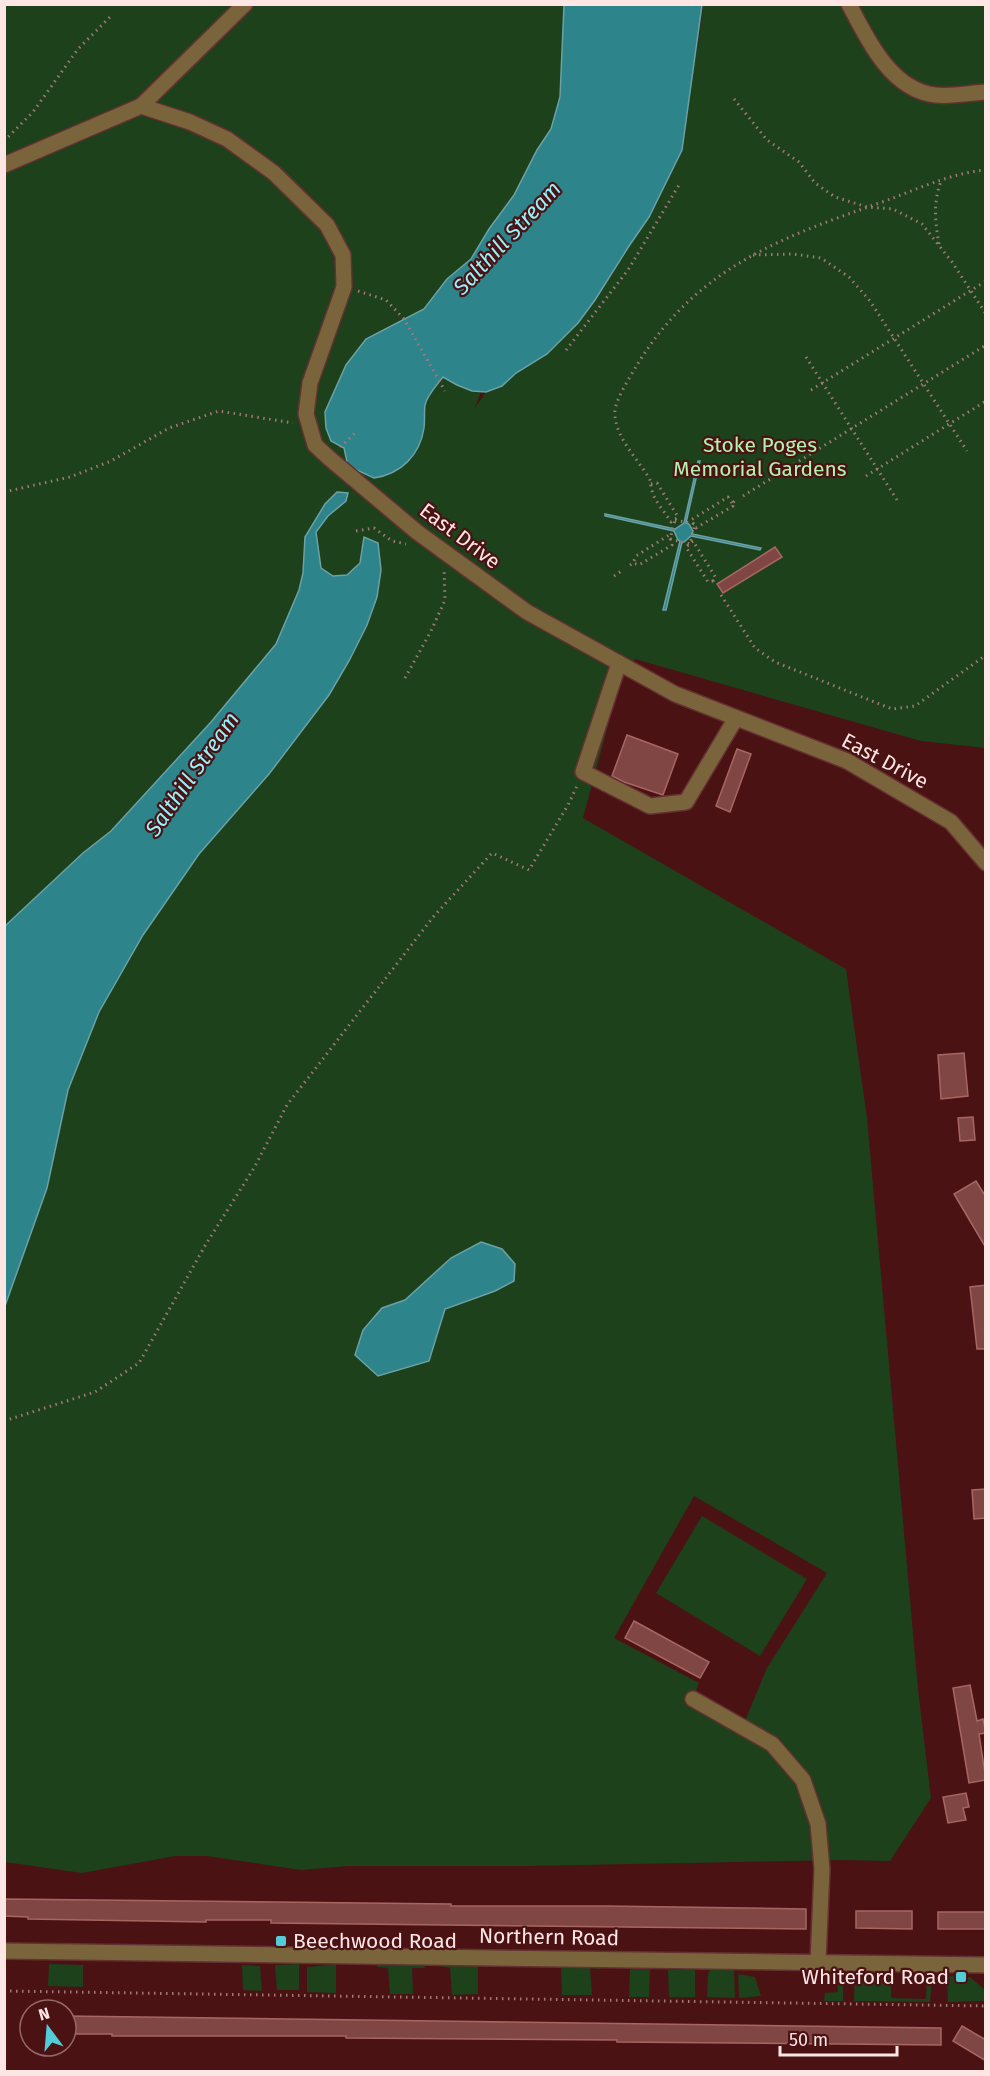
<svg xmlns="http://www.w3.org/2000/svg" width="990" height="2076" font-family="'Fira Sans',sans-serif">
  <rect width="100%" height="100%" fill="#4b1214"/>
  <g fill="#1c411b" fill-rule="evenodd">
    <path d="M4,5H611L584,114L475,408L486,392L502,385L578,323L612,275L628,246L649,217L663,186L698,44L703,5H985V748L921,741L635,659L620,681L583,818L846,969L867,1118L918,1689L931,1798L890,1861L843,1860L528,1866H349L301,1870L207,1856H175L82,1873L5,1862ZM694,1496L827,1573L767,1668L743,1726L693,1699L699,1683L614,1638Z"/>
    <polygon points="702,1516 807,1579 760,1656 656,1593"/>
    <polygon points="423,1963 425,1968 412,1968 413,1994 390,1994 388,1968 378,1967 376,1964"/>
    <polygon points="49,1964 83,1965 83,1987 48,1986"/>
    <polygon points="299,1964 299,1990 277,1990 275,1965"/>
    <polygon points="336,1964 336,1993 307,1992 307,1967"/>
    <polygon points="242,1965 260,1966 262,1991 243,1990"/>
    <polygon points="437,1965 478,1966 478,1994 452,1995 450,1968"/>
    <polygon points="602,1966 601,1969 590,1968 592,1995 562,1995 561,1967"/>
    <polygon points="650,1967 649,1997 629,1997 630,1968"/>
    <polygon points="668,1970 695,1970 695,1997 669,1997"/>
    <polygon points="710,1970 734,1970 735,1998 707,1997 708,1974"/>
    <polygon points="738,1974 755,1977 761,1996 739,1998"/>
    <polygon points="855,1974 891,1974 891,1998 926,1999 927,1976 932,1974 930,2002 854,2001"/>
    <polygon points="843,1975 843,2001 824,2001 825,1993 838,1992 837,1976"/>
    <polygon points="947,1976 970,1977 985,1990 985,2001 948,2002"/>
  </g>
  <g fill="#2d848b" stroke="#6ca1a6" stroke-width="1.5">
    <path d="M564,5H702L682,150L649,217L629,246L595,300L578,323L547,354L516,373L502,386L486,392L472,391L457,385L443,377C437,385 427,395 425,405C424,412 425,421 424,428C420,455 401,474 374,478L348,466L344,448L331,441L326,428L325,412L346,365L366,339L424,309L447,279L471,259L489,229L514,195L537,150L551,129L560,97Z"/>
    <polygon points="698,461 700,461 686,523 689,524 693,531 692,534 761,548 760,550 691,536 684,542 682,542 666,610 663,610 680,541 678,540 674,531 605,516 605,514 675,529 684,523"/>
    <polygon points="337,492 348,493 346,501 328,516 316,532 321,568 333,576 347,575 360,563 364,537 378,543 381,570 377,597 367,625 349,661 329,695 269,774 199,854 143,935 99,1012 68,1090 47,1188 5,1306 5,926 83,853 111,831 211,722 276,644 299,590 303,573 305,537 325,504"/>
    <polygon points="481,1242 502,1249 515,1264 514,1281 495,1291 445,1309 429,1361 378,1376 355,1355 363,1330 382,1308 405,1300 451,1258"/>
  </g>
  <g fill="#804643" stroke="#a86663" stroke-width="1.5">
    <polygon points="775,547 782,557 723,593 717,584"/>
    <polygon points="627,735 678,754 663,795 624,782 612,776"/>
    <polygon points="737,749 751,754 730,812 716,806"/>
    <polygon points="964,1053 968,1096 941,1099 938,1055"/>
    <polygon points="973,1117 975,1140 960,1141 958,1118"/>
    <polygon points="976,1181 986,1197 986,1248 954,1194"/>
    <polygon points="986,1285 986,1349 977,1349 970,1287"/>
    <polygon points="986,1489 986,1518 974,1519 972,1490"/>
    <polygon points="634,1621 709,1662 700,1678 625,1638"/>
    <polygon points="970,1685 977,1721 983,1719 986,1733 979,1734 986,1780 969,1783 953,1688"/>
    <polygon points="966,1793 969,1807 963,1808 966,1820 948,1823 943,1797"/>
    <polygon points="4,1899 451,1904 451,1906 605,1906 806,1909 806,1929 271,1923 271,1920 206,1920 206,1922 28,1919 28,1917 4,1916"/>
    <polygon points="856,1911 912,1911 912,1929 856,1928"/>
    <rect x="938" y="1912" width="48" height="17"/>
    <polygon points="66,2016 941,2028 941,2045 617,2042 617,2040 346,2038 346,2036 112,2036 112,2034 66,2034"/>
    <polygon points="962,2026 986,2040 986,2061 953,2041"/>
  </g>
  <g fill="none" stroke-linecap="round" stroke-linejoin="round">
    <g stroke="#643031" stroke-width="18">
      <g id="minor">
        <path d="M849,4C867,39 891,90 935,95C951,97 969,93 986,92"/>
        <polyline points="141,106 190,122 227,139 274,173 327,225 343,255 344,287 310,383 306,414 315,445 329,458 417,532 527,612 675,694 847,761 951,822 986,863"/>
        <polyline points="4,165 141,106 245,4"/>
        <polyline points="619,663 583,772 650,806 686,802 736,718"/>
        <polyline points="693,1699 772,1744 803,1780 818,1824 822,1869 818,1962"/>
        <polyline points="4,1951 986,1965"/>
      </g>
    </g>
    <g stroke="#a27979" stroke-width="3" stroke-dasharray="1.5 4.5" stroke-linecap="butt">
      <polyline points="734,99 767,140 799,162 815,183 835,197 867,207 893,209 922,224 952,262 986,314"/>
      <polyline points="4,141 33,112 78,49 110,17"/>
      <path d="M939,244C935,221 933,203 941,181"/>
      <polyline points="753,255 793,254 821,258 849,277 870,301 967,451"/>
      <polyline points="358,291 386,300 404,319 445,391"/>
      <polyline points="566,350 628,270 679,185"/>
      <polyline points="806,357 897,500"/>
      <polyline points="811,390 986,281"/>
      <polyline points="340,447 356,432"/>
      <polyline points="866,476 986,401"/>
      <path d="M651,484L657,483L678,517L671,522C665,512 655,502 652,491C650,487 652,483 649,478C637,458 613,435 615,410C617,397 630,377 637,365C697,267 782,237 885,201C918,189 951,173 986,170"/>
      <polyline points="4,492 70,477 111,461 169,428 219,411 293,423"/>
      <polyline points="743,496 986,345"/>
      <polyline points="732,503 728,497 691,520 696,528 733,506 732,503 735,501"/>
      <polygon points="675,520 695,524 690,544 670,539"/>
      <polyline points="356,531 374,528 392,541 406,544"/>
      <polyline points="630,565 633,563 636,556 669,535 672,545 639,565 633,563"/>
      <polyline points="614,576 623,570"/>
      <polyline points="713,581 716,578 693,541 686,547 708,582 713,581 715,585"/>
      <polyline points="721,595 755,648 775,662 892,709 915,706 986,655"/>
      <polyline points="405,678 431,631 445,600 444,569"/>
      <polyline points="4,1421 95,1392 139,1363 206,1244 254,1168 287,1105 434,916 492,853 529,870 568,805 578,784"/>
      <polyline points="4,1991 986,2006"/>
    </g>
    <use href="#minor" stroke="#79643c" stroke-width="15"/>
  </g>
  <g fill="#52ccd6" stroke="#4b1214" stroke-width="2">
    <rect x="275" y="1935" width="12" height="12" rx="3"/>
    <rect x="955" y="1971" width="12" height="12" rx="3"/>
  </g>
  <g text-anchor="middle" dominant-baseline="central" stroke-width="4.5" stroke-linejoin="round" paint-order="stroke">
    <g font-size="21" fill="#b2f2af" stroke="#4b1214">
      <text x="760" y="445">Stoke Poges<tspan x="760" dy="24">Memorial Gardens</tspan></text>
    </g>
    <g font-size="21" fill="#fee6e5" stroke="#4b1214">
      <text transform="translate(460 536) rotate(37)">East Drive</text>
      <text transform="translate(885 761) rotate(28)">East Drive</text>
      <text transform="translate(549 1937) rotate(1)">Northern Road</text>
    </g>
    <g font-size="21" fill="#fee6e5" stroke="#4b1214" text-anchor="start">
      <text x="293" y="1941">Beechwood Road</text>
      <text x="949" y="1977" text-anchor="end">Whiteford Road</text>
    </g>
    <g font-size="22" font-style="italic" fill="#96f3fb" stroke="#4b1214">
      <text transform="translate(507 238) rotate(-47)">Salthill Stream</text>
      <text transform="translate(192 774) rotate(-55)">Salthill Stream</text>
    </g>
  </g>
  <rect width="990" height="2076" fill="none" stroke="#fee6e5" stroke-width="12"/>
  <g transform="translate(48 2028) rotate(344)"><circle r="28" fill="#4b1214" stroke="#936768" stroke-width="1.5"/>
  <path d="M0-4.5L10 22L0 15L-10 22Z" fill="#52ccd6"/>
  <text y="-9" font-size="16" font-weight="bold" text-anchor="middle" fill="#fee6e5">N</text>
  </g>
  <path d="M780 2046v9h117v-9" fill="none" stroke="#fee6e5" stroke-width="3"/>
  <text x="789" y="2046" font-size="18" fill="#fee6e5" stroke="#4b1214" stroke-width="4.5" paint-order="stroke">50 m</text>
</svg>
